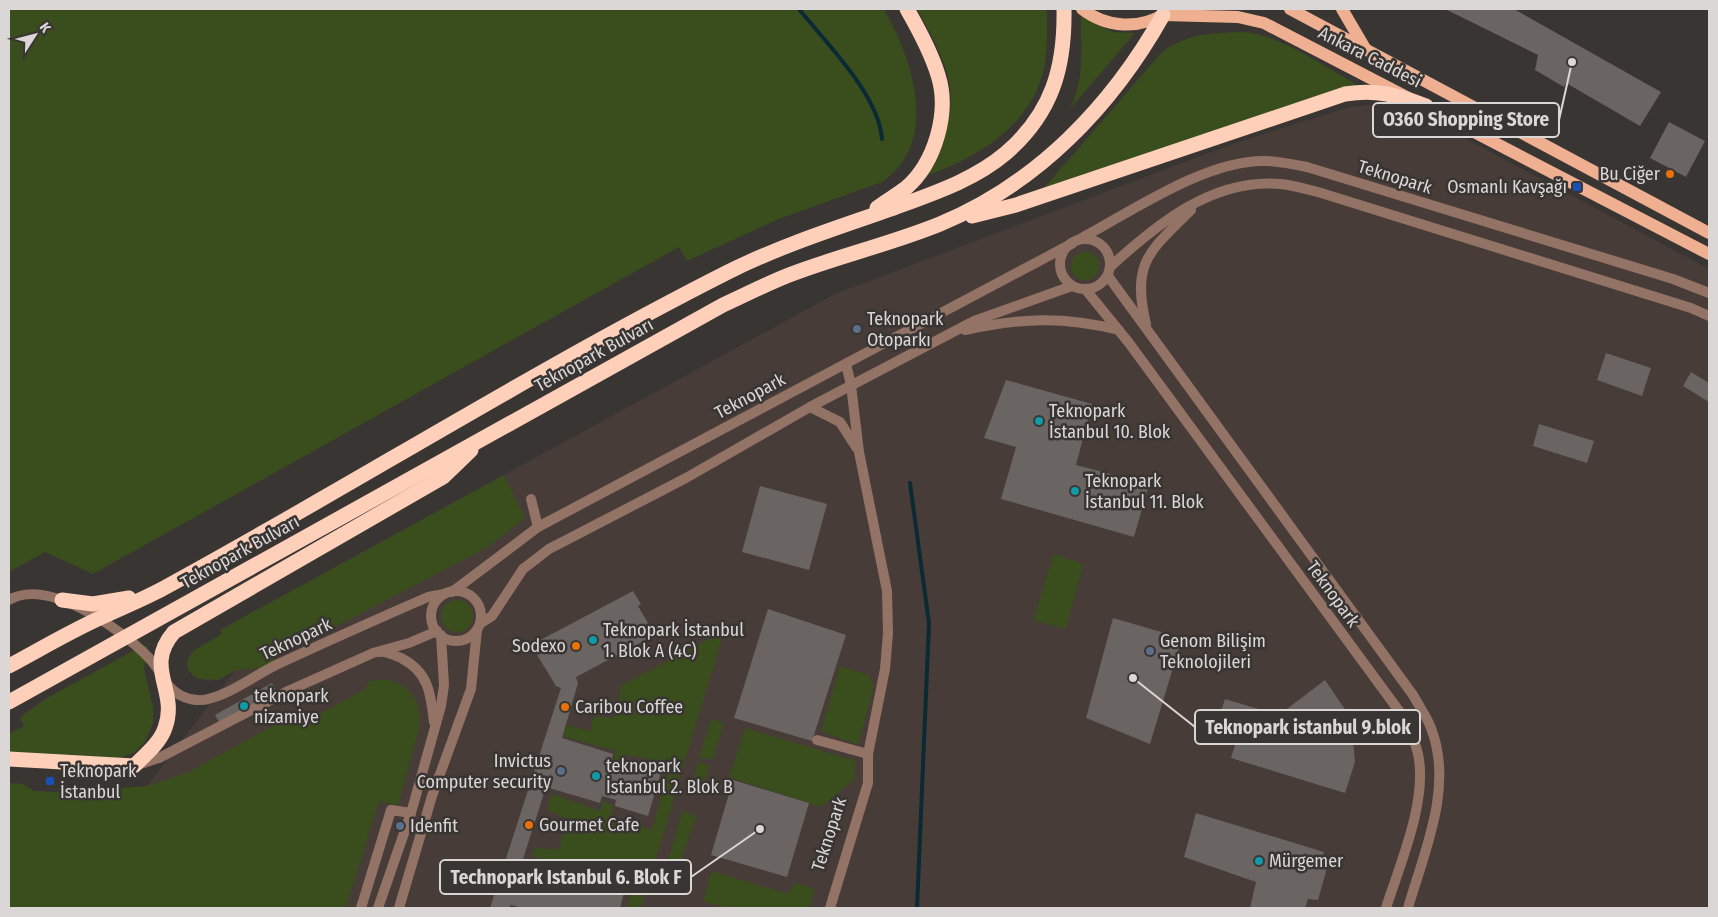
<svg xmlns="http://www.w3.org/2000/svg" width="1718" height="917" font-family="'Fira Sans Condensed',sans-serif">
  <rect width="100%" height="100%" fill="#393533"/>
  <polygon fill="#473c37" points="1370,105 1398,107 1418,113 1709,269 1709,908 9,908 9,783 23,784 34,791 101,794 109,789 127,790 147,786 235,671 210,681 194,677 188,670 187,661 189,656 222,634 220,630 835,294 1235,143 1350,107"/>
  <g fill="#3a4d1d">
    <path d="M9,9H884C912,58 941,142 882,182L779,219L687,261L679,247L93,574L45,552L9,572Z"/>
    <path d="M917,9H1046L1047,14C1047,35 1048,62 1040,82C1023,130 973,159 928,175C964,101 955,77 917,9Z"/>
    <path d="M1081,15L1113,32L1135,33L1070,109C1086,74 1080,51 1081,15Z"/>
    <path d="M1244,32C1281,35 1323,66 1356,84L1044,188L1162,52C1188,33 1213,33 1244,32Z"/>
    <circle cx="1085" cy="266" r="14"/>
    <polygon points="504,475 525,518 488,547 335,627 325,626 277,652 274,666 236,670 218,680 198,679 188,670 187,661 193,651 222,634 220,630"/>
    <polygon points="1054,554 1083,564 1066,629 1033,620"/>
    <circle cx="457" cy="616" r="16"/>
    <polygon points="724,631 641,908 627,908 633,887 591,875 589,881 579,878 581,871 533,856 536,847 558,850 568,820 547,809 552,794 600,811 603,801 613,805 611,817 652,830 669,765 627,754 623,766 613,762 616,751 563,736 567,725 590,731 594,716 614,718 622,685"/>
    <polygon points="142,646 148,646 144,669 153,708 153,723 146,740 140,747 135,752 120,758 9,754 9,734 24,726 20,717 47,698"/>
    <polygon points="840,666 868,675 874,686 858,745 821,731"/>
    <path d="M386,679C411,685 423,703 419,728L398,806L379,801L346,908H9V783L23,784L34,791L101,794L109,789L147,786L189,772L298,712L318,715L365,689L369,681Z"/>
    <polygon points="711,719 724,723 713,759 699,758"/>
    <polygon points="745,728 856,761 854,780 821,807 729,777"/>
    <polygon points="698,762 710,766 703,785 692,784"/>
    <polygon points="683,810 696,817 673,884 661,883"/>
    <polygon points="712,871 788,894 795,883 815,889 809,908 726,908 703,901"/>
  </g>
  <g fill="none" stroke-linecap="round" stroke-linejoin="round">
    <g stroke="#0b2a34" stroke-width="4">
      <path d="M799,9C826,43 879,95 882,139"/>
      <polyline points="910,483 929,623 917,908"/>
    </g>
  </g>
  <g fill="#6a6463">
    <polygon points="1445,9 1514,9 1661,92 1640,126 1566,83 1564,87 1535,70 1538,55"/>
    <polygon points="1669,122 1705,141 1686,177 1650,158"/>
    <polygon points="1606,353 1651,368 1642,396 1597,380"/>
    <polygon points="1691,372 1709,383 1709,402 1683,386"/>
    <polygon points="1006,380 1092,404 1076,465 1149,484 1134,537 1001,499 1016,447 984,438"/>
    <polygon points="1539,424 1594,441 1587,463 1533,446"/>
    <polygon points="760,486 827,504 809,570 742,552"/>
    <polygon points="633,591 641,604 638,606 655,635 576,677 578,683 562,738 613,754 610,767 625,771 628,759 662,769 648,816 615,806 616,800 602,796 600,803 546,787 523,859 577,875 576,882 590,886 592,879 625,889 620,908 522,908 511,905 509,908 490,908 561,688 556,686 531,645"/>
    <polygon points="768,609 846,635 812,741 734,718"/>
    <polygon points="1113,618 1182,638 1150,744 1086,718"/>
    <polygon points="1325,680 1351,718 1355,762 1345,793 1231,758 1236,742 1213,736 1225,699 1279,715"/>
    <polygon points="272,683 276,691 274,696 220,724 215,715"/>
    <polygon points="733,780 809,803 787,877 711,855"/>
    <polygon points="1196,813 1324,852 1319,866 1327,868 1318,900 1308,899 1305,908 1250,908 1256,882 1184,857"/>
  </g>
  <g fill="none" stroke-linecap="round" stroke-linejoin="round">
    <g stroke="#937365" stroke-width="10">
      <circle cx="1085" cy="264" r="25"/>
      <path d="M1078,240C1131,212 1205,160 1265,161C1279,161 1293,164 1307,167L1673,279L1709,293"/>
      <path d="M1110,267C1157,224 1213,178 1280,184C1293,185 1305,189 1318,192L1691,308L1709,316"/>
      <path d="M1108,276L1413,695C1419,706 1427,717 1431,728C1454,787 1424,852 1408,908"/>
      <path d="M1086,290L1129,343L1402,715C1409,727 1415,740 1418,754C1428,800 1400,864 1386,908"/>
      <path d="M1146,324C1131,262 1150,251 1191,210"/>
      <path d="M965,330C1021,318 1063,316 1119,330"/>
      <polyline points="810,407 840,422 856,447"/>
      <polyline points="531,499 538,527"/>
      <circle cx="456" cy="616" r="25"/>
      <polyline points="452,592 538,527 1073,243"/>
      <path d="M9,600C48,577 121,629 148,657C164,672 164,692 190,699C195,700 202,701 208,699C232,693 254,676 276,665C326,642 377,619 428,597L444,594"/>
      <polyline points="481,623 492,616 523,569 549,549 686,478 810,407 974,321 1072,286"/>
      <path d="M379,652C386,651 394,655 401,658C429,672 431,695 434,722"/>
      <polyline points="817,740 868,754"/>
      <polyline points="137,765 159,758 288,691 373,653 409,643 437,631"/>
      <polyline points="361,908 391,810 411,813"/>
      <polyline points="378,908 411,813 441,706 444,685 441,635"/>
      <polyline points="399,908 432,796 471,689 477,630"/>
      <polyline points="830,908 868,783 868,754 885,669 888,633 887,591 859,452 851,385 846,364"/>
    </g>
    <g stroke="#efaf91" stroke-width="12">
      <path d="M1082,9C1107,28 1139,30 1166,13"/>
      <polyline points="1290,9 1709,233"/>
      <polyline points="1342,9 1366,50"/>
      <polyline points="1163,15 1238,17 1264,23 1709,254"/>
    </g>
    <g stroke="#fecfb9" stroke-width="15">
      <path d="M877,208C886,201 897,195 906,188C935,163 950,112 938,75C931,52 919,30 907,9"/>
      <path d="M972,216L1016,205L1345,94C1377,89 1397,95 1426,106"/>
      <polyline points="62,600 93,604 129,598"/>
      <path d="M9,666C39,650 69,632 100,618C121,608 144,599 164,588C353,485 536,369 728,272C780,246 836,228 891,209C931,194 973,181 1006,153C1052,113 1065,68 1064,9"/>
      <path d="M9,702L723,305C745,295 766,284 789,275C838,256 891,244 940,224C1037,184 1112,106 1163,15"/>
      <path d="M9,759L134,766C145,755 160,743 165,728C179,690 143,668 174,632L443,477L471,450"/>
    </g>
  </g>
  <g fill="#e8710a" stroke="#393533" stroke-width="2">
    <circle cx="1670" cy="174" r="5"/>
    <circle cx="576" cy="646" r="5"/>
    <circle cx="565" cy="707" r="5"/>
    <circle cx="529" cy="825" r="5"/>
  </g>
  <g fill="#1a4fb4" stroke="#393533" stroke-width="2">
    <rect x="1572" y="182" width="10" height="10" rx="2.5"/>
    <rect x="45" y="776" width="10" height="10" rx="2.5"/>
  </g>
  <g fill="#5c6f8a" stroke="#393533" stroke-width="2">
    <circle cx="857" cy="329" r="5"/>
    <circle cx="1150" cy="651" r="5"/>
    <circle cx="561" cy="771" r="5"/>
    <circle cx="400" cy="826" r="5"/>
  </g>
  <g fill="#0f9aa8" stroke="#393533" stroke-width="2">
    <circle cx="1039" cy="421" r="5"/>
    <circle cx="1075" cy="491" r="5"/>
    <circle cx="593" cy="640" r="5"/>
    <circle cx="244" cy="706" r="5"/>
    <circle cx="596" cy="776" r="5"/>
    <circle cx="1259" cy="861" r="5"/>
  </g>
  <g text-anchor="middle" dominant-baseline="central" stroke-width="5" stroke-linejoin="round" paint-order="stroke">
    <g font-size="18" fill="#dad7d6" stroke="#393533">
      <text transform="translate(1370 57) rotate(27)">Ankara Caddesi</text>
      <text transform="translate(1395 177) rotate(17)">Teknopark</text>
      <text transform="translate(594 355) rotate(-29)">Teknopark Bulvarı</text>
      <text transform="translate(750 396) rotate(-28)">Teknopark</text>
      <text transform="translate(240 552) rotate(-29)">Teknopark Bulvarı</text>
      <text transform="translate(1333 594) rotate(54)">Teknopark</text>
      <text transform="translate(296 639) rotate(-25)">Teknopark</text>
      <text transform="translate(829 834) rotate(-72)">Teknopark</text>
    </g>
    <g font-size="18" fill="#dad7d6" stroke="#393533" text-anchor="start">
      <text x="1660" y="174" text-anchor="end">Bu Ciğer</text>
      <text x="1567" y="187" text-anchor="end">Osmanlı Kavşağı</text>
      <text x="867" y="319">Teknopark<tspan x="867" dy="21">Otoparkı</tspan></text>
      <text x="1049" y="411">Teknopark<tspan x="1049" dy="21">İstanbul 10. Blok</tspan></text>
      <text x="1085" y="481">Teknopark<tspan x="1085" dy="21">İstanbul 11. Blok</tspan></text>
      <text x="603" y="630">Teknopark İstanbul<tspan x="603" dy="21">1. Blok A (4C)</tspan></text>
      <text x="1160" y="641">Genom Bilişim<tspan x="1160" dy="21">Teknolojileri</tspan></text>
      <text x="566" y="646" text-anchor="end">Sodexo</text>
      <text x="254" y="696">teknopark<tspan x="254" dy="21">nizamiye</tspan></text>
      <text x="575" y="707">Caribou Coffee</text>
      <text x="551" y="761" text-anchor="end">Invictus<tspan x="551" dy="21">Computer security</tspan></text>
      <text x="606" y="766">teknopark<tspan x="606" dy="21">İstanbul 2. Blok B</tspan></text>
      <text x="60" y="771">Teknopark<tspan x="60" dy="21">İstanbul</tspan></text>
      <text x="539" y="825">Gourmet Cafe</text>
      <text x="410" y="826">Idenfit</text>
      <text x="1269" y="861">Mürgemer</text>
    </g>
  </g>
  <path fill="none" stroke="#dad7d6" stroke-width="2" d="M1572 62L1559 120M1133 678L1195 727M760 829L691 877"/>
  <g fill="#dad7d6" stroke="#393533" stroke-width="2">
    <circle cx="1572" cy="62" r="5"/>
    <circle cx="1133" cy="678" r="5"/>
    <circle cx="760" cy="829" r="5"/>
  </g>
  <g fill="#393533" stroke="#dad7d6" stroke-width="2">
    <rect x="1373" y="103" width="186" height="34" rx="5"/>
    <rect x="1195" y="710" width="225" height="34" rx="5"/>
    <rect x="440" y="860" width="251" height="34" rx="5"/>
  </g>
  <g font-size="19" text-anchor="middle" font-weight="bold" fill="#dad7d6">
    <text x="1466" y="126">O360 Shopping Store</text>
    <text x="1308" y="734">Teknopark istanbul 9.blok</text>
    <text x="566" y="884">Technopark Istanbul 6. Blok F</text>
  </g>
  <rect width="1718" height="917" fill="none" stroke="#dad7d6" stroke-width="20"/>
  <g transform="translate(35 35) rotate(54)" stroke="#393533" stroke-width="4" paint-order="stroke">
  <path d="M0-4L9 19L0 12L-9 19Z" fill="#dad7d6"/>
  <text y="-8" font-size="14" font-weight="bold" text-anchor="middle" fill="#dad7d6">K</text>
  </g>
</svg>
